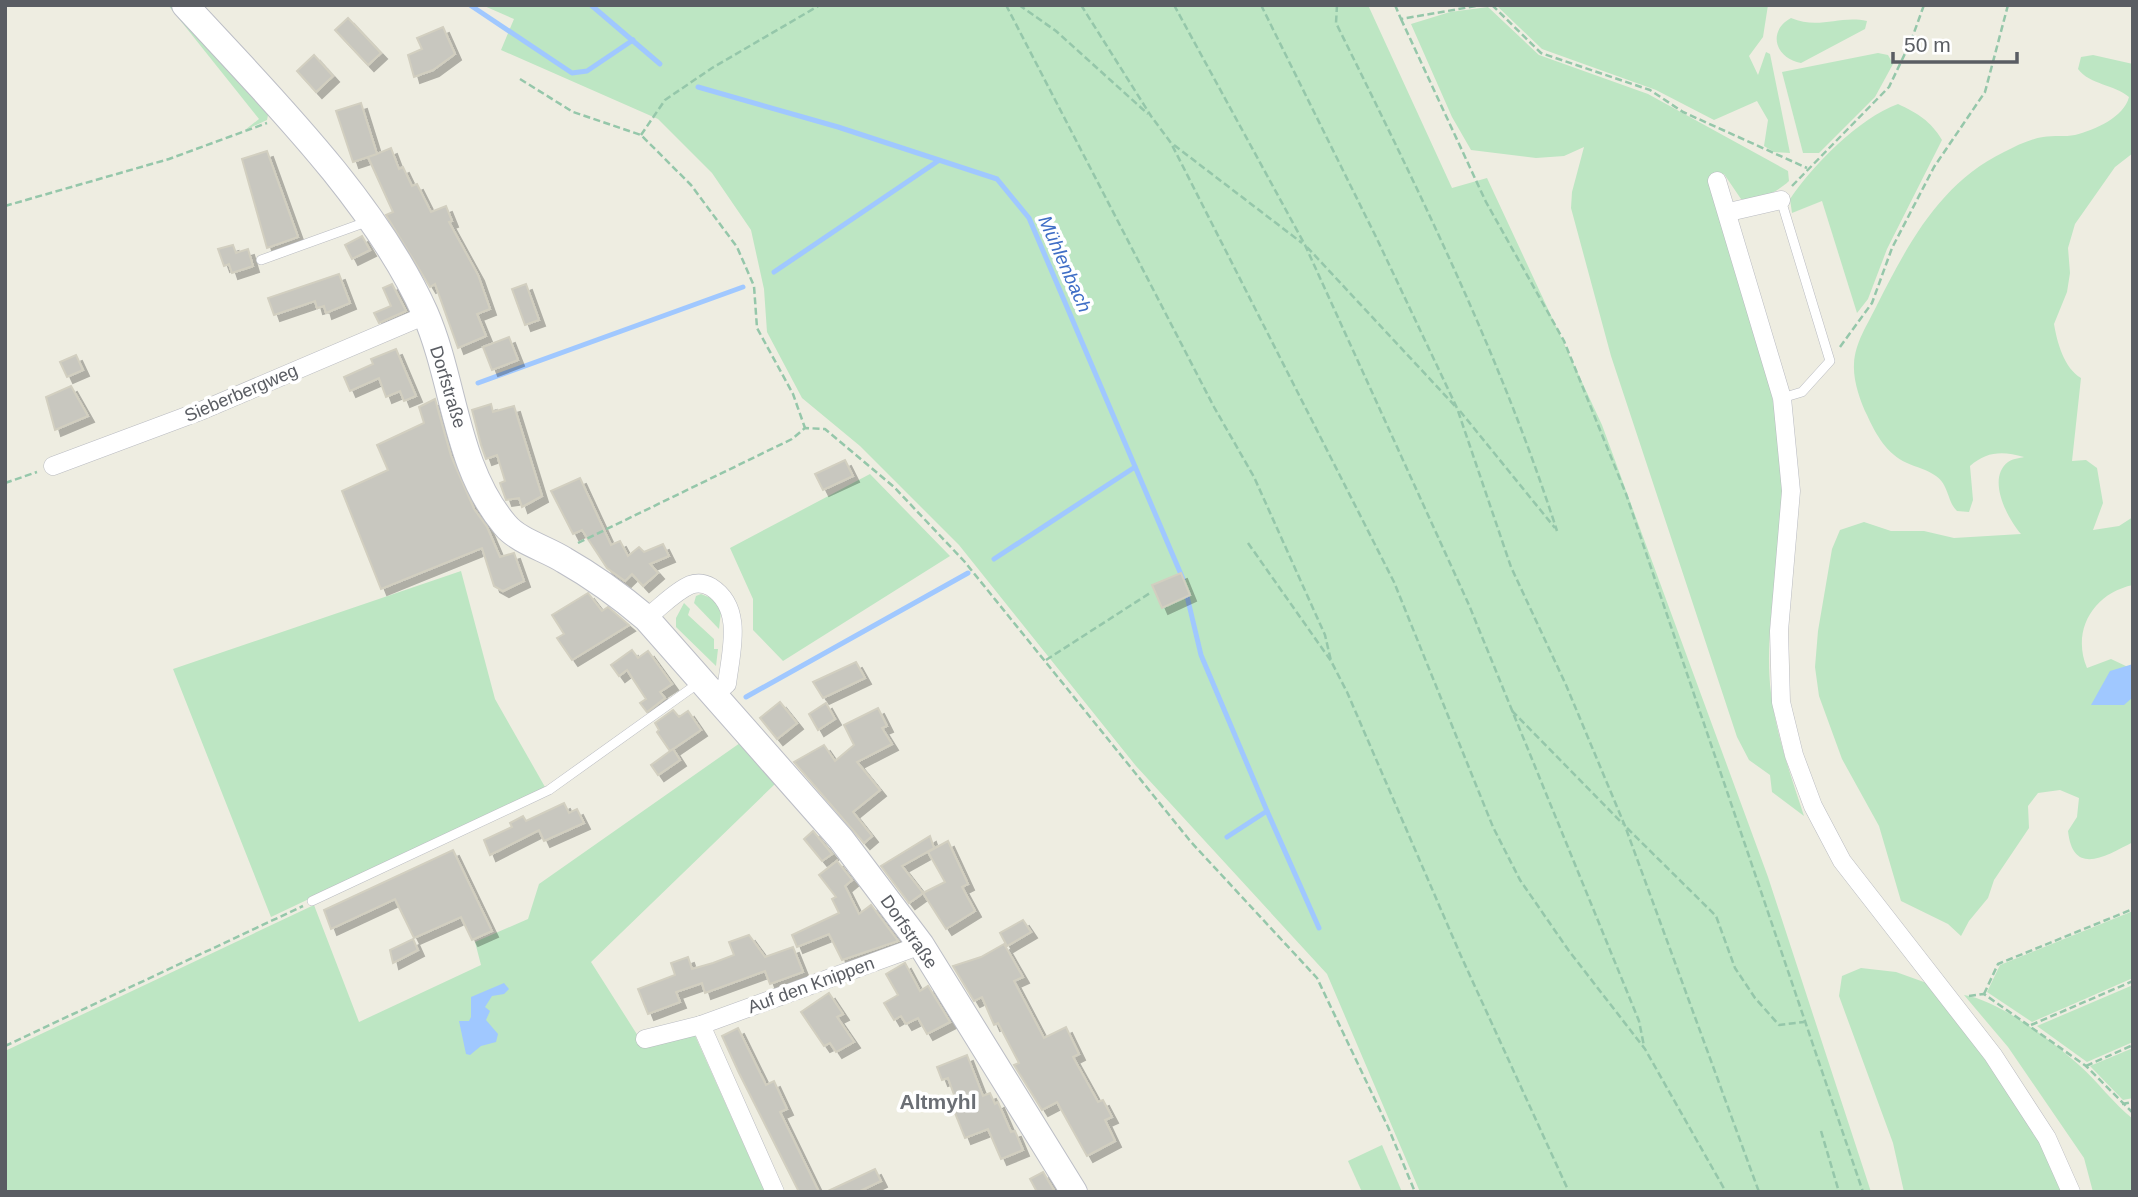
<svg xmlns="http://www.w3.org/2000/svg" width="2138" height="1197" font-family="Helvetica,sans-serif">
  <defs>
    <filter id="shadow"><feDropShadow dx="6" dy="6" stdDeviation="0" flood-color="#0004"/></filter>
  </defs>
  <rect width="100%" height="100%" fill="#eeede1"/>
  <g fill="#bde6c3">
    <polygon points="168,5 180,5 269,110 267,120 245,130 259,119"/>
    <polygon points="482,5 1368,5 1452,188 1487,178 1602,425 1768,877 1871,1192 1420,1192 1327,974 1136,766 959,545 860,446 802,398 767,332 764,289 751,230 712,173 658,119 501,50 514,19"/>
    <polygon points="1496,5 1768,5 1763,37 1749,56 1758,75 1766,52 1770,54 1790,153 1774,152 1764,146 1768,120 1757,101 1714,120 1656,90 1542,49"/>
    <path d="M1488,7L1539,55L1648,94L1788,171L1789,181C1775,194 1760,199 1741,199L1724,174L1708,181C1734,276 1777,370 1782,469C1786,542 1762,623 1771,693C1776,735 1791,776 1804,816L1772,792L1770,775L1749,760L1737,737L1611,356L1571,208L1572,192L1584,147L1564,156L1536,158L1471,150L1452,117L1411,24L1450,12Z"/>
    <path d="M1791,18C1819,30 1839,15 1867,21L1865,29L1801,63C1775,58 1767,31 1791,18Z"/>
    <polygon points="1878,53 1888,55 1893,64 1875,97 1819,153 1803,153 1782,72"/>
    <path d="M2093,55L2133,64V153L2115,167L2075,224L2068,248L2070,273L2067,292L2054,324C2057,342 2064,368 2081,378L2072,461L2086,460L2097,468L2103,503L2093,530L2119,526L2133,517V585C2094,593 2071,630 2087,668L2111,659L2128,667L2133,664V842C2106,856 2073,877 2068,831L2077,817L2079,798L2060,790L2038,793L2028,806L2029,828L1994,880L1988,898L1969,921L1961,936L1948,924L1901,901L1879,826L1842,759L1819,696L1815,667L1818,631L1832,549L1840,530L1864,522L1891,531H1924L1954,538L2021,534C2008,519 1986,479 2008,462C2012,459 2020,458 2024,457C2003,451 1987,451 1970,466L1973,500L1969,512L1957,511C1947,501 1949,485 1936,476C1928,470 1916,467 1907,463C1887,454 1876,435 1867,415C1860,401 1853,380 1854,364C1855,342 1868,324 1877,305C1908,244 1940,183 2004,152C2016,146 2030,139 2043,137C2054,135 2065,137 2075,135C2095,130 2124,117 2129,97C2114,84 2090,85 2078,69L2081,57Z"/>
    <path d="M1898,104C1917,113 1931,121 1942,140L1887,249L1868,299L1857,313L1822,201L1792,213L1790,199C1813,165 1859,118 1898,104Z"/>
    <polygon points="870,474 950,556 783,661 753,630 753,599 730,548"/>
    <polygon points="461,571 495,699 545,787 271,917 173,669"/>
    <polygon points="701,594 716,600 721,612 719,629 694,603 696,596"/>
    <polygon points="684,603 690,609 688,615 714,639 714,649 718,649 716,666 676,627 676,618"/>
    <polygon points="740,743 775,784 591,962 638,1036 693,1031 765,1192 5,1192 5,1051 314,905 359,1022 481,965 475,942 528,919 539,884"/>
    <polygon points="2133,911 2133,978 2032,1022 1987,992 2000,965"/>
    <polygon points="1861,968 1896,972 1949,991 2076,1192 1904,1192 1893,1143 1839,996 1842,976"/>
    <polygon points="2133,985 2133,1042 2087,1062 2037,1026"/>
    <path d="M1964,995C2000,1001 2051,1040 2079,1065C2098,1082 2113,1103 2133,1119V1192H2093L2084,1158L2008,1047Z"/>
    <polygon points="2133,1048 2133,1098 2123,1100 2090,1066"/>
    <polygon points="1382,1145 1402,1192 1362,1192 1348,1161"/>
  </g>
  <g fill="#a0c8ff">
    <polygon points="2133,664 2133,697 2124,705 2091,705 2110,671"/>
    <polygon points="504,983 509,989 504,994 492,996 485,1007 490,1011 486,1020 498,1034 496,1042 481,1046 470,1055 466,1054 459,1021 469,1021 471,1017 471,997"/>
  </g>
  <g fill="none" stroke-linecap="round" stroke-linejoin="round">
    <g stroke="#a0c8ff" stroke-width="5">
      <polyline points="470,5 572,73 587,71 633,40"/>
      <polyline points="591,5 660,64"/>
      <polyline points="698,87 838,127 997,179 1029,218 1183,579"/>
      <polyline points="774,272 938,161"/>
      <polyline points="478,383 743,287"/>
      <polyline points="994,559 1135,467"/>
      <polyline points="1186,592 1201,655 1267,811 1227,837"/>
      <polyline points="746,697 968,573"/>
      <polyline points="1267,811 1319,928"/>
    </g>
  </g>
  <g fill="#c8c7bf" stroke="#d2cfc0" stroke-width="2" filter="url(#shadow)">
    <polygon points="348,18 381,53 368,65 335,30"/>
    <polygon points="443,27 455,54 433,70 414,77 408,55 422,49 417,38"/>
    <polygon points="314,55 333,76 316,92 297,71"/>
    <polygon points="361,103 377,154 391,148 399,169 403,167 412,186 417,184 431,212 446,206 452,221 449,222 478,275 490,309 477,314 486,336 458,348 435,284 430,287 386,215 393,212 368,157 377,154 353,162 336,111"/>
    <polygon points="267,151 298,237 267,248 242,159"/>
    <polygon points="362,236 370,250 352,259 345,245"/>
    <polygon points="233,245 236,253 248,249 253,266 232,273 229,264 224,266 218,249"/>
    <polygon points="339,274 350,303 326,313 324,306 317,308 315,301 274,315 268,298"/>
    <polygon points="392,284 406,311 379,323 374,313 391,306 383,288"/>
    <polygon points="526,284 539,320 525,325 512,289"/>
    <polygon points="509,337 518,360 492,370 483,347"/>
    <polygon points="396,349 416,396 404,401 400,391 386,397 379,378 350,391 344,377 373,364 371,359"/>
    <polygon points="76,355 83,370 67,377 60,362"/>
    <polygon points="71,386 88,416 55,430 46,397"/>
    <polygon points="435,399 451,456 474,509 487,527 500,557 514,553 524,581 509,588 503,591 494,586 482,548 381,589 342,491 388,470 377,445 424,423 419,407"/>
    <polygon points="491,404 493,412 514,406 542,496 522,507 519,498 506,500 500,483 505,481 497,455 486,459 481,445 472,410"/>
    <polygon points="845,460 853,476 823,490 815,474"/>
    <polygon points="580,478 611,545 620,541 628,556 639,547 644,552 663,544 669,556 650,564 658,573 643,586 632,574 625,581 607,568 582,530 573,534 551,491"/>
    <polygon points="1181,573 1190,595 1162,608 1152,585"/>
    <polygon points="588,593 602,611 608,607 629,625 572,660 557,638 564,634 552,615"/>
    <polygon points="632,650 638,658 648,651 672,684 660,692 665,698 647,712 640,703 646,699 627,670 619,676 611,665"/>
    <polygon points="856,662 865,678 823,698 813,682"/>
    <polygon points="780,702 797,723 777,739 760,718"/>
    <polygon points="826,703 835,719 818,730 809,714"/>
    <polygon points="878,708 887,726 882,728 892,744 857,762 880,790 853,812 872,836 864,843 794,762 824,745 835,761 854,745 844,725"/>
    <polygon points="673,710 679,717 688,711 701,730 670,751 657,732 659,730 655,723"/>
    <polygon points="673,749 680,760 658,775 651,765"/>
    <polygon points="564,803 569,813 577,809 584,823 544,841 539,830 490,855 484,840 512,827 510,823 523,816 526,821"/>
    <polygon points="813,831 832,854 822,861 804,839"/>
    <polygon points="930,836 934,848 902,866 923,893 909,903 881,866"/>
    <polygon points="948,841 968,884 962,887 975,911 946,929 923,893 945,882 928,852"/>
    <polygon points="453,850 492,931 472,940 461,917 414,938 395,899 331,929 324,910"/>
    <polygon points="837,861 852,880 845,886 859,914 871,905 898,941 842,960 829,934 797,947 792,935 839,913 832,899 836,897 819,875"/>
    <polygon points="1023,920 1031,932 1007,946 1000,933"/>
    <polygon points="749,935 765,957 793,947 803,972 770,984 765,971 705,993 702,983 676,992 680,1002 648,1014 638,989 675,975 671,963 688,957 692,969 713,963 734,955 729,942"/>
    <polygon points="413,939 418,950 393,963 390,950"/>
    <polygon points="1004,944 1023,977 1014,981 1044,1038 1066,1027 1079,1054 1073,1057 1098,1102 1103,1100 1112,1117 1105,1120 1115,1141 1087,1156 1057,1102 1042,1110 1014,1065 1019,1063 998,1023 994,1025 982,997 974,1001 953,966 981,957"/>
    <polygon points="905,963 920,991 928,986 950,1022 927,1034 918,1018 906,1024 901,1016 894,1020 884,1003 898,995 886,974"/>
    <polygon points="829,993 843,1014 837,1017 854,1042 836,1052 830,1043 824,1046 801,1012"/>
    <polygon points="738,1028 766,1085 774,1081 787,1109 780,1112 819,1192 799,1192 739,1073 722,1036"/>
    <polygon points="967,1055 983,1096 990,1093 995,1104 998,1102 1011,1132 1015,1131 1023,1150 1001,1159 988,1129 965,1138 953,1108 958,1106 948,1078 942,1080 937,1067"/>
    <polygon points="875,1169 881,1181 858,1192 826,1192"/>
    <polygon points="1043,1172 1055,1192 1037,1192 1030,1179"/>
  </g>
  <g fill="none" stroke-linecap="round" stroke-linejoin="round">
    <g stroke="#b9bbc1" stroke-width="10">
      <g id="service">
        <polyline points="1781,200 1830,361 1802,392 1782,398"/>
        <polyline points="261,260 369,221"/>
        <polyline points="312,901 549,790 700,682"/>
      </g>
    </g>
    <g stroke="#b9bbc1" stroke-width="19">
      <g id="minor">
        <polyline points="1717,181 1782,398 1791,491 1779,631 1781,702 1794,755 1813,806 1842,861 1993,1055 2047,1138 2071,1192"/>
        <polyline points="1729,212 1781,200"/>
        <polyline points="53,466 203,410 426,315"/>
        <path d="M646,618C660,608 674,592 690,585C698,582 704,583 711,587C744,608 731,651 727,684L714,695"/>
        <polyline points="645,1039 701,1025"/>
        <polyline points="775,1192 701,1025 921,945"/>
      </g>
    </g>
    <g stroke="#bcbec6" stroke-width="28">
      <path id="secondary" d="M185,5C268,95 375,201 425,313C455,382 455,466 505,525C518,541 547,549 564,560C594,577 620,596 646,618L841,839L921,945L1074,1192"/>
    </g>
    <g stroke="#95c7aa" stroke-width="2.5" stroke-dasharray="7 3.5" stroke-linecap="butt">
      <polyline points="1006,5 1214,407 1254,477 1325,635 1331,661"/>
      <polyline points="1019,5 1056,31 1148,114"/>
      <polyline points="1081,5 1151,116 1171,143 1394,582 1493,827 1520,880 1569,951 1645,1049 1726,1192"/>
      <polyline points="1174,5 1305,245 1469,605 1639,1021 1644,1046"/>
      <polyline points="1261,5 1377,239 1457,408 1511,567 1566,685 1625,826 1759,1192"/>
      <path d="M1337,5L1336,23C1418,189 1500,354 1557,531"/>
      <polyline points="1395,5 1401,19 1482,5"/>
      <polyline points="1492,5 1541,53 1650,90 1683,112 1807,168"/>
      <polyline points="1401,19 1486,202 1564,341 1626,494 1863,1192"/>
      <polyline points="520,79 573,112 641,135 691,185 737,247 754,286 757,328 793,394 805,428"/>
      <polyline points="641,135 665,100 712,68 820,5"/>
      <polyline points="1174,145 1302,243"/>
      <polyline points="1792,186 1889,87 1911,41 1924,5"/>
      <polyline points="5,206 169,159 267,123"/>
      <polyline points="1307,247 1455,406"/>
      <polyline points="1840,347 1872,303 1892,248 1934,167 1985,92 2008,5"/>
      <polyline points="1460,411 1555,528"/>
      <polyline points="5,483 37,472"/>
      <polyline points="578,543 792,439 805,428 825,429 894,487 964,561 1191,842 1317,978 1388,1127 1415,1192"/>
      <polyline points="1248,543 1331,661 1347,692 1461,956 1569,1192"/>
      <polyline points="1046,660 1150,593"/>
      <polyline points="1512,711 1623,824"/>
      <polyline points="1627,828 1716,916 1735,968 1755,998 1779,1025 1804,1022"/>
      <polyline points="1984,994 1998,964 2133,909"/>
      <polyline points="1969,996 1984,994 2086,1066 2133,1113"/>
      <polyline points="2031,1025 2133,981"/>
      <polyline points="5,1046 303,906"/>
      <polyline points="2086,1066 2133,1045"/>
      <polyline points="2122,1104 2133,1102"/>
      <polyline points="1821,1131 1839,1192"/>
    </g>
    <use href="#service" stroke="#fff" stroke-width="9"/>
    <use href="#minor" stroke="#fff" stroke-width="18"/>
    <use href="#secondary" stroke="#fff" stroke-width="26"/>
  </g>
  <g text-anchor="middle" dominant-baseline="central" stroke-width="7" stroke-linejoin="round" paint-order="stroke">
    <g font-size="18" fill="#5a5d63" stroke="#fff">
      <text transform="translate(448 387) rotate(73)">Dorfstraße</text>
      <text transform="translate(241 393) rotate(-23)">Sieberbergweg</text>
      <text transform="translate(909 932) rotate(55)">Dorfstraße</text>
      <text transform="translate(811 985) rotate(-20)">Auf den Knippen</text>
    </g>
    <g font-size="19" font-style="italic" fill="#3f6ec6" stroke="#fff">
      <text transform="translate(1065 264) rotate(66)">Mühlenbach</text>
    </g>
    <g font-size="21" font-weight="bold" fill="#6b6f75" stroke="#fff">
      <text x="938" y="1101">Altmyhl</text>
    </g>
  </g>
  <rect width="2138" height="1197" fill="none" stroke="#5a5d63" stroke-width="14"/>
  <path d="M1893 52v10h124v-10" fill="none" stroke="#5a5d63" stroke-width="3.5"/>
  <text x="1904" y="52" font-size="21" fill="#5a5d63" stroke="#ffffff" stroke-width="5" paint-order="stroke">50 m</text>
</svg>
